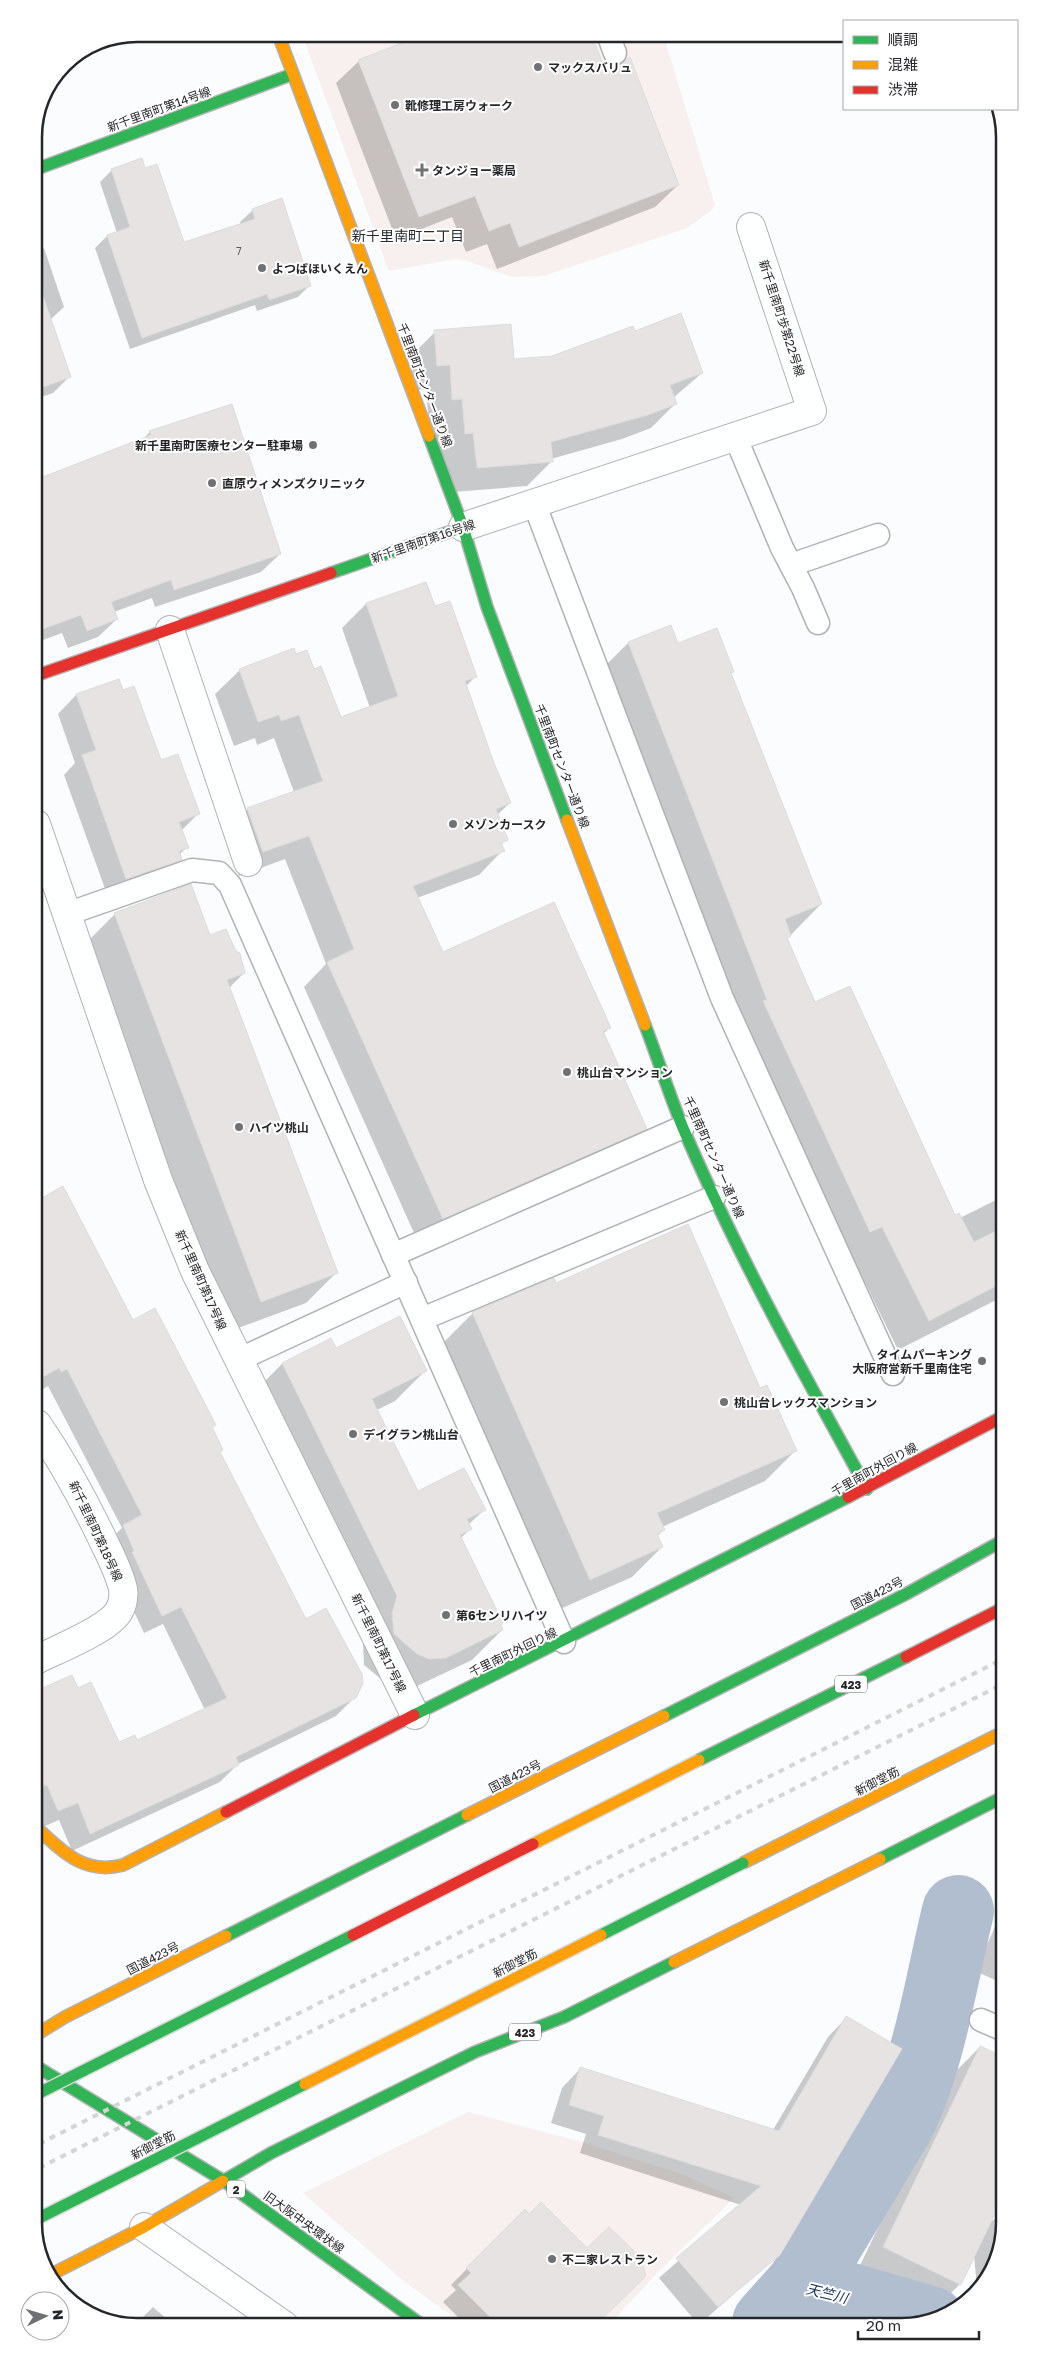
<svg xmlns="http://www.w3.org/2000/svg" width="1038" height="2361" font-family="'Golos Text','Noto Sans JP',sans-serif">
  <rect width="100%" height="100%" fill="#fafcfe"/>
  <g fill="#f8f0ee">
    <polygon points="302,34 663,34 715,205 711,211 687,228 543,276 512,277 467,261 456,259 389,271"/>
    <polygon points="468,2112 586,2143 687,2176 734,2198 657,2273 610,2324 465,2325 406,2283 303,2193"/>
  </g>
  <g fill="#0003">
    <polygon points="429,34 590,34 604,69 621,66 678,185 655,207 497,269 487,244 466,252 452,217 396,239 336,83 359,61"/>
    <polygon points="145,169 184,244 242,225 240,222 253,210 310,285 298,297 257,311 255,305 130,349 95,248 107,236 117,233 100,182 112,170"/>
    <polygon points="44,248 64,307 50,320 69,377 53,393 35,399 34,252"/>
    <polygon points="435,332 513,361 553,357 634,332 702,373 673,398 675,404 651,428 622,439 551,459 551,462 527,486 453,492 429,423 426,389 414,390 411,356"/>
    <polygon points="150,432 280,554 261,572 155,607 152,598 114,612 117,619 98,637 68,648 62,633 35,643 35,480 142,440"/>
    <polygon points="366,604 434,608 475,677 466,686 493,764 510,803 497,815 506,839 501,845 503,850 479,875 417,898 442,954 609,1028 603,1034 645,1128 621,1153 418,1242 304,987 326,964 285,859 239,876 223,833 248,809 294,792 274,738 257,745 255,738 234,746 215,694 240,670 295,656 313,670 340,718 370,708 342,628"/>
    <polygon points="628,643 677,645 730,674 821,904 786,940 815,1003 955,1216 960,1218 1002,1197 1002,1297 898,1350 852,1256 840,1262 598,673"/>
    <polygon points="118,680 161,762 198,814 181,831 187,847 179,855 181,859 162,878 108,897 64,775 75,763 58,714 76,695"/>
    <polygon points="115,914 210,937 244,973 229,988 336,1273 306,1303 230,1331 85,944"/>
    <polygon points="63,1188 132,1321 211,1428 219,1453 305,1621 355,1697 336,1716 238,1764 220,1782 72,1851 59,1820 38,1829 38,1691 72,1676 78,1689 118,1744 137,1741 205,1710 163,1624 144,1633 115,1571 105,1544 122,1528 48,1386 43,1389 41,1385 37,1387 37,1202"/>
    <polygon points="555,1284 759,1390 795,1451 765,1481 662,1527 664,1530 657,1536 662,1547 632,1577 560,1609 443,1343 473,1313"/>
    <polygon points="331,1340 335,1350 425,1371 395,1401 377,1410 417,1493 484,1510 468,1525 470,1529 460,1539 502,1630 472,1660 415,1687 387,1684 364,1665 363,1644 368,1627 252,1394 282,1364"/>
    <polygon points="1003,1909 1004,1984 975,1971"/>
    <polygon points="846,2018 779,2254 701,2323 697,2323 659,2278 741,2205 580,2153 586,2134 551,2123 562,2088 580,2069 773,2130 828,2037"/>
    <polygon points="980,2047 1004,2059 1004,2192 989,2224 1004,2210 1004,2223 987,2281 977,2288 974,2255 960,2284 930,2314 854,2278 950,2077"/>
    <polygon points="524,2211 595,2324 466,2325 443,2302 456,2290 451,2285"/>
    <polygon points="153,2307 176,2327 133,2327"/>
  </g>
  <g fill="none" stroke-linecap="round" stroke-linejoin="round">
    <g stroke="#b0bed0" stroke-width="72">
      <path d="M802,2285L898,2124C930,2061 941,1980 958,1911"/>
      <polyline points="768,2323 802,2285 930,2322"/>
    </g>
  </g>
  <g fill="#e8e3e3" stroke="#dddcdc">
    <polygon points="425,34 591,34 604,67 620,65 630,57 679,185 519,247 510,223 489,231 475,196 419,217 358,60"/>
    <polygon points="142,158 145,168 157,164 184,242 255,219 252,209 282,198 311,286 269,300 267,294 142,338 107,235 130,227 111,169"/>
    <polygon points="40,287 71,377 35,390 34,288"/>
    <polygon points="681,313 703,373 670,385 677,404 648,415 551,442 553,462 477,468 473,433 465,434 462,399 452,400 450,365 437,366 434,330 511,324 514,359 552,356 633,326 635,331"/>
    <polygon points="232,404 281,554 174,590 171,580 111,602 118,619 87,631 81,615 35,632 35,480 151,435 149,431"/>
    <polygon points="426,582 435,606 450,601 477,677 465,681 494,763 511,803 496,809 508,840 501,843 505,851 413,886 443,952 554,902 611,1028 603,1031 647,1129 443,1219 327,962 354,949 309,836 263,852 247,808 323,781 299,715 281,721 279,715 258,722 239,669 294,648 296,654 307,650 314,669 321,666 341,717 398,696 366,603"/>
    <polygon points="671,625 678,643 717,628 734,672 731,673 822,904 785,919 791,936 787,938 815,1002 850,986 955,1215 959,1213 974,1242 1002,1228 1002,1283 929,1321 882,1227 870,1232 763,1001 767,1000 628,642"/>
    <polygon points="119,679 123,690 134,686 161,760 178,754 200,814 179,822 189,848 179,851 182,860 126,879 82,755 96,750 76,694"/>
    <polygon points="191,884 210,935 226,929 236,951 240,953 245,973 227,980 338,1273 261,1302 114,913"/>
    <polygon points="63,1186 133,1320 155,1308 216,1425 212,1427 223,1450 220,1452 306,1619 326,1608 362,1674 363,1683 356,1698 236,1757 239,1765 90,1834 78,1803 58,1811 47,1785 38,1788 38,1690 72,1675 78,1688 91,1682 119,1742 135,1735 137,1740 227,1698 181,1607 162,1616 132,1552 134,1551 123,1525 142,1515 67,1369 61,1372 59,1368 37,1380 37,1201"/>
    <polygon points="688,1224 760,1388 767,1385 797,1451 657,1513 665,1530 657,1534 663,1547 590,1580 472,1312 554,1278 556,1283"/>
    <polygon points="400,1316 427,1371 372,1399 418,1491 464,1468 486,1510 467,1519 472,1529 460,1535 503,1623 501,1624 503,1630 446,1658 429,1659 417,1654 394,1634 392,1613 397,1596 282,1363 331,1338 336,1348"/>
    <polygon points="846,2016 902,2049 780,2255 718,2307 676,2258 761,2186 598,2135 604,2116 569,2105 580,2067 779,2131"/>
    <polygon points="980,2046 1004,2057 1004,2195 961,2285 883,2247"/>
    <polygon points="541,2202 587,2248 609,2227 640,2257 646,2276 597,2324 498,2325 458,2285 471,2273 466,2268 525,2209 529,2214"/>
  </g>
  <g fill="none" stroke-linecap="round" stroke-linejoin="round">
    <g stroke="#b1b2b5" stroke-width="25">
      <g id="lane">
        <polyline points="608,34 615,53"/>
        <polyline points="735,436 782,548 803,588 818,623"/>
        <polyline points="534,503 722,998 893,1374"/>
        <polyline points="791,565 878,535"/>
        <polyline points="67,914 192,870 219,873 230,885 564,1642"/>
        <polyline points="393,1255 683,1127"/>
        <polyline points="422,1319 714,1197"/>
        <polyline points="238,1360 406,1282"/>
        <polyline points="981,2020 1004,2030"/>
      </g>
    </g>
    <g stroke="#b1b2b5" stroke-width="30">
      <g id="street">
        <polyline points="463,527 812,411 751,227"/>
        <polyline points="170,630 248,862"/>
        <polyline points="36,824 158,1180 195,1271 415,1715"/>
        <path d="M37,1424C62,1460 82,1497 101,1536C109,1553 119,1571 123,1589C124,1597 123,1604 119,1611C109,1629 58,1649 38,1659"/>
        <polyline points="144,2227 285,2326"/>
      </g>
    </g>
    <g stroke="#b1b2b5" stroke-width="14">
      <g id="fast">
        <polyline points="34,170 293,74"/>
        <polyline points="429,436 463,527 487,607 567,820"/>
        <polyline points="331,573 463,527"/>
        <path d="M645,1025C658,1059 669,1094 683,1128C736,1252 802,1371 867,1489"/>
        <polyline points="414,1715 848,1497"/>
        <polyline points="664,1716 906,1594 1002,1541"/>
        <polyline points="699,1760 906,1657"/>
        <polyline points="880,1859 1003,1797"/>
        <polyline points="226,1936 467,1815"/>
        <polyline points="39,2068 224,2181 422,2325"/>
        <polyline points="223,2181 271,2153 475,2052 564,2017 674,1962"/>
      </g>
    </g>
    <g stroke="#b1b2b5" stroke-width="14">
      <g id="slow">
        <polyline points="278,34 429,436"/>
        <polyline points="567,820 645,1025"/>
        <polyline points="467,1815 664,1716"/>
        <path d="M38,1829C64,1853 85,1875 123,1865L226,1812"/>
        <polyline points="743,1863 1003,1732"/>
        <polyline points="674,1962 880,1859"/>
        <polyline points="39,2033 65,2017 226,1936"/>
        <polyline points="52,2274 144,2227 223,2181"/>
      </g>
    </g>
    <g stroke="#b1b2b5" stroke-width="14">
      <g id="jam">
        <polyline points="35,676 331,573"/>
        <polyline points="848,1497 1002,1417"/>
        <polyline points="906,1657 1003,1608"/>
        <polyline points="226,1812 414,1715"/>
      </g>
    </g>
    <use href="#lane" stroke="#feffff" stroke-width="22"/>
    <use href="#street" stroke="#feffff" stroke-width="28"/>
    <use href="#fast" stroke="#30b455" stroke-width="11"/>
    <use href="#slow" stroke="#ff9f0a" stroke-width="11"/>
    <use href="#jam" stroke="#e5322d" stroke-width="11"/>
    <g stroke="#d5d5d5" stroke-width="4" stroke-dasharray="6 6" stroke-linecap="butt">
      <polyline points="39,2144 1003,1659"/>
      <polyline points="39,2168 1003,1684"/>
    </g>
    <g stroke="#d6d7d8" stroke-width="14" stroke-linecap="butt">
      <g id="fast-bridge">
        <polyline points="601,1935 743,1863"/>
        <polyline points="39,2093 353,1935"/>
        <polyline points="39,2218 305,2084"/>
      </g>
    </g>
    <g stroke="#d6d7d8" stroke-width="14" stroke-linecap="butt">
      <g id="slow-bridge">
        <polyline points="533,1844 699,1760"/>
        <polyline points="305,2084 601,1935"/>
      </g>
    </g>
    <g stroke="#d6d7d8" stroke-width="14" stroke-linecap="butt">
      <polyline id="jam-bridge" points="353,1935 533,1844"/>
    </g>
    <use href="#fast-bridge" stroke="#30b455" stroke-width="11"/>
    <use href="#slow-bridge" stroke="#ff9f0a" stroke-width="11"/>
    <use href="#jam-bridge" stroke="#e5322d" stroke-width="11"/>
  </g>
  <g fill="#6f7174" stroke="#fff" stroke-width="2">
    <circle cx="538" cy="67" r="5"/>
    <circle cx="395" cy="105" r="5"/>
    <path d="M419.5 162.5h5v5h5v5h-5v5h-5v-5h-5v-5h5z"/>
    <circle cx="262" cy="268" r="5"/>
    <circle cx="313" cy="445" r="5"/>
    <circle cx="212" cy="483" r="5"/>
    <circle cx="453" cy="824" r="5"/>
    <circle cx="567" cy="1072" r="5"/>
    <circle cx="239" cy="1127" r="5"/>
    <circle cx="982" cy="1361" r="5"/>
    <circle cx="724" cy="1402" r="5"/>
    <circle cx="353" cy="1434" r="5"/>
    <circle cx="446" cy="1615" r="5"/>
    <circle cx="552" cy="2259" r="5"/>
  </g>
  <g text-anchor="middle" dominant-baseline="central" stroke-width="4" stroke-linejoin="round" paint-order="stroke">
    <g font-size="10" fill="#58585a">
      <text x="239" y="251">7</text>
    </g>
    <g fill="#fff" stroke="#666769" stroke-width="1">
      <rect x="835" y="1675.5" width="32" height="17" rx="4"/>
      <rect x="509" y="2023.5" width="32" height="17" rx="4"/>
      <rect x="227" y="2180.5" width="18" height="17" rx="4"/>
    </g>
    <g font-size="11" font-weight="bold" fill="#242629">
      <text x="851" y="1684">423</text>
      <text x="525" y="2032">423</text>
      <text x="236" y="2189">2</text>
    </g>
    <g font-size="12" font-weight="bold" fill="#242629" stroke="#fff" text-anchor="start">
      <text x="548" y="67">マックスバリュ</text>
      <text x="405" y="105">靴修理工房ウォーク</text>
      <text x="432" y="170">タンジョー薬局</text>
      <text x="272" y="268">よつばほいくえん</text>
      <text x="303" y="445" text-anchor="end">新千里南町医療センター駐車場</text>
      <text x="222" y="483">直原ウィメンズクリニック</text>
      <text x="463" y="824">メゾンカースク</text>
      <text x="577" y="1072">桃山台マンション</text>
      <text x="249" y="1127">ハイツ桃山</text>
      <text x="972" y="1354" text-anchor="end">タイムパーキング<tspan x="972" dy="14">大阪府営新千里南住宅</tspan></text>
      <text x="734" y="1402">桃山台レックスマンション</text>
      <text x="363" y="1434">デイグラン桃山台</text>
      <text x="456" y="1615">第6センリハイツ</text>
      <text x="562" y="2259">不二家レストラン</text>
    </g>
    <g font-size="12" fill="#242629" stroke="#fff">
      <text transform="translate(159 109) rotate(-20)">新千里南町第14号線</text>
      <text transform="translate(782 318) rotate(72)">新千里南町歩第22号線</text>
      <text transform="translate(425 385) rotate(69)">千里南町センター通り線</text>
      <text transform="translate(423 541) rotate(-19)">新千里南町第16号線</text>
      <text transform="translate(562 766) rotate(69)">千里南町センター通り線</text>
      <text transform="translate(714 1157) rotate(66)">千里南町センター通り線</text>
      <text transform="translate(201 1280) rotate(66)">新千里南町第17号線</text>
      <text transform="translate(874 1469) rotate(-29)">千里南町外回り線</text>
      <text transform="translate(96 1531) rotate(65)">新千里南町第18号線</text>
      <text transform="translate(877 1593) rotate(-27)">国道423号</text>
      <text transform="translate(379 1643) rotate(64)">新千里南町第17号線</text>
      <text transform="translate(513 1652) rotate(-26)">千里南町外回り線</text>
      <text transform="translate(515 1776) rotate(-27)">国道423号</text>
      <text transform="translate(877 1781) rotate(-27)">新御堂筋</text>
      <text transform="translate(153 1958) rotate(-27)">国道423号</text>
      <text transform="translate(515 1963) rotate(-27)">新御堂筋</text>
      <text transform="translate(153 2145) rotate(-27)">新御堂筋</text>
      <text transform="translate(304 2222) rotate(36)">旧大阪中央環状線</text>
    </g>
    <g font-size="14" fill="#262930" stroke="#fff">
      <text x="408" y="235">新千里南町二丁目</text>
    </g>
    <g font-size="14" font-style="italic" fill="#163054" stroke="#fff">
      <text transform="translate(827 2293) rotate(14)">天竺川</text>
    </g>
  </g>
  <path d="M0 0H1038V2361H0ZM137 42H901A95 95 0 0 1 996 137V2223A95 95 0 0 1 901 2318H137A95 95 0 0 1 42 2223V137A95 95 0 0 1 137 42Z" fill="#fff" fill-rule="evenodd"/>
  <path fill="none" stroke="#242629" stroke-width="2.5" d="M137 42H901A95 95 0 0 1 996 137V2223A95 95 0 0 1 901 2318H137A95 95 0 0 1 42 2223V137A95 95 0 0 1 137 42Z"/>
  <rect x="843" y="20" width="175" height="90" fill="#ffffff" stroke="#a7a8a9"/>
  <rect x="853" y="36" width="25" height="8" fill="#30b455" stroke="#a7a8a9"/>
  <text x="888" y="45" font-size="15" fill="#242629">順調</text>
  <rect x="853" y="61" width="25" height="8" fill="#ff9f0a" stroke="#a7a8a9"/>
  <text x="888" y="70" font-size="15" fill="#242629">混雑</text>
  <rect x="853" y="86" width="25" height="8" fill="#e5322d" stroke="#a7a8a9"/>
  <text x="888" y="95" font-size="15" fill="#242629">渋滞</text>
  <g transform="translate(45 2316) rotate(85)"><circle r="24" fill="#ffffff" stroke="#a7a8a9"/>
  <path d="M0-4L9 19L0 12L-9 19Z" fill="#6f7174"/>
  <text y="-8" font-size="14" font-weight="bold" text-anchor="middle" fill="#242629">N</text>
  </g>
  <path d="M858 2331v8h121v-8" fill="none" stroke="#242629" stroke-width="2.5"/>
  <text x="866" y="2331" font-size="15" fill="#242629" stroke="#ffffff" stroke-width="4" paint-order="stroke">20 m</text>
</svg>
